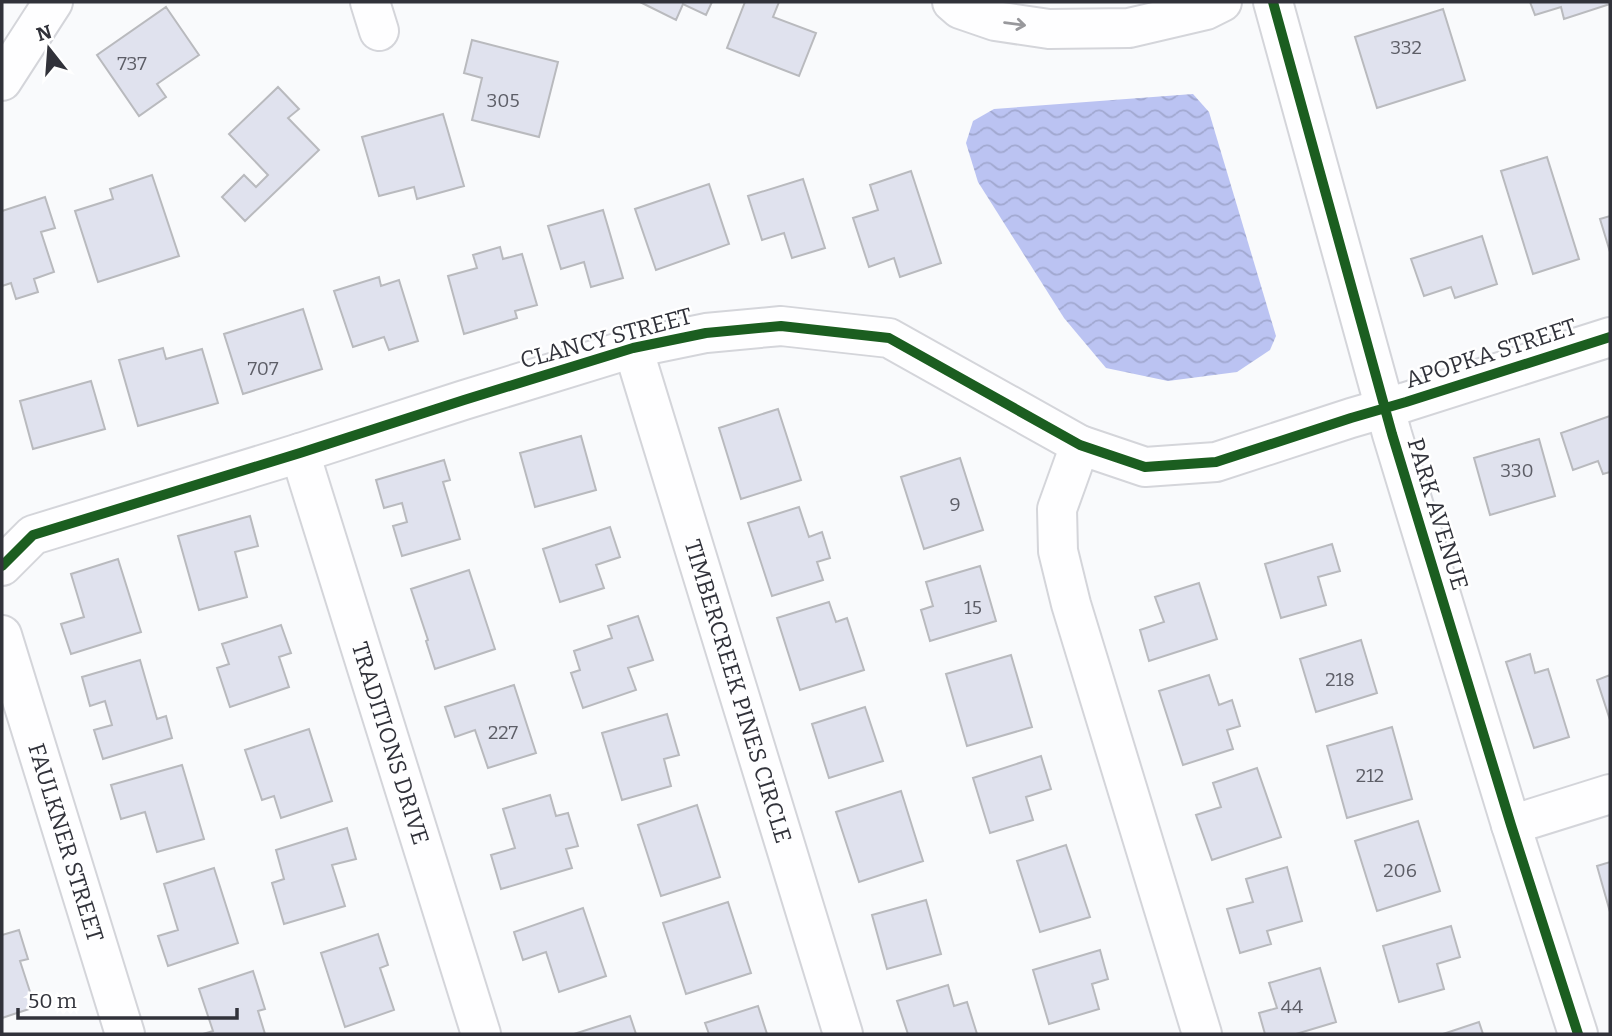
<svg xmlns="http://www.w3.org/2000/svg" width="1612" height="1036" font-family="Bitter,serif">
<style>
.water{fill:url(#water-waves)}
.building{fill:#e0e2ee;stroke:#b9babe;stroke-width:2}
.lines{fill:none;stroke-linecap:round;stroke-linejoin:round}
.minor-casing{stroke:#d4d5da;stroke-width:42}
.minor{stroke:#fefeff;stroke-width:38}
.cycleway-casing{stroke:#fff;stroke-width:15}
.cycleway{stroke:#1b5e20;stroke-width:10}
.oneway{stroke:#98989c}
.labels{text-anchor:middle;stroke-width:5;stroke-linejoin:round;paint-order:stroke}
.number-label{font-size:19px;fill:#5d5e67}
.street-label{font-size:23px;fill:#31323a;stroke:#fff}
</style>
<defs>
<pattern id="water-waves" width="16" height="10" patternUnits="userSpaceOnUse" patternTransform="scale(1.75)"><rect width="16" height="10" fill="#bbc3f2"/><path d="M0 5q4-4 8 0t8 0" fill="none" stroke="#a1a8d0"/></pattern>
</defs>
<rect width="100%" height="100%" fill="#f9fafc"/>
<path class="water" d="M1193,94L1209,112L1276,336L1270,350L1237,372L1168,381L1106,368L1064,318L978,182L966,143L973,121L994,109Z"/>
<path class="building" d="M640,2H712L706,15L683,4L676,20Z
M745,2H779L773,17L816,33L799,76L727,48Z
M1530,2H1610V4L1564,19L1561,7L1535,15Z
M166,7L199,55L157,84L166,97L139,116L97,55Z
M1443,9L1465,80L1377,108L1355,37Z
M472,40L558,62L539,137L472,120L482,78L464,73Z
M278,87L299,109L288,118L319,150L245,221L222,197L244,175L256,187L268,175L229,134Z
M443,114L464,186L417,199L414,187L379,196L362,137Z
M1547,157L1579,259L1533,274L1501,171Z
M911,171L941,263L900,277L894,258L869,267L853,218L878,210L870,185Z
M152,175L179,256L98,282L75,211L113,199L110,189Z
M803,179L825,248L792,258L784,233L762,240L748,196Z
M709,184L729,244L656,270L635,209Z
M45,197L55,228L41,232L54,272L34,279L38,292L16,299L11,283L2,286V211Z
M603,210L623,278L591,287L584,262L561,269L548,226Z
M1610,216V252L1600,219Z
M1482,236L1497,284L1455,298L1451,287L1424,296L1411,259Z
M500,247L503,259L522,254L537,305L515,311L517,318L464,334L448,276L477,268L473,255Z
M379,277L381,286L399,280L418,341L389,350L384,337L353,347L334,291Z
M303,309L322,369L243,394L224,334Z
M163,348L166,359L202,349L218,403L138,426L119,360Z
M91,381L105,429L33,449L20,401Z
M778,409L801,480L741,499L719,428Z
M1610,416V472L1603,474L1598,461L1573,470L1561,433Z
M581,436L596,490L535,507L520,453Z
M1539,439L1555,496L1490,515L1474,458Z
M960,458L983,530L924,549L901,477Z
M444,460L450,480L443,482L460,539L402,556L393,526L407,522L402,503L384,508L376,480Z
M799,507L809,537L822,532L830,558L817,562L823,580L772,596L748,523Z
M250,516L258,546L235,552L247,597L199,610L178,536Z
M610,527L620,557L596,565L604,588L560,602L543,549Z
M1332,544L1340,571L1318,577L1326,605L1281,618L1265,564Z
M118,559L141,632L71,654L61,624L84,617L71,574Z
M980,566L996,621L930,641L921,610L933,606L926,582Z
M469,570L495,649L435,669L426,641L428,640L411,589Z
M1199,583L1217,639L1149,661L1140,630L1164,622L1155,597Z
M829,602L836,622L847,618L864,670L800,690L777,618Z
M638,616L653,660L628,668L636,690L583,708L571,673L580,670L574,651L612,638L608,626Z
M281,625L291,653L279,657L289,687L230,707L217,668L229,664L222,644Z
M1361,640L1377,693L1316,712L1300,659Z
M1530,654L1535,673L1548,669L1569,737L1534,748L1506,662Z
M1011,655L1032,727L967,746L946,674Z
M140,660L157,719L166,716L172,738L103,759L94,730L112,725L105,701L90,706L82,677Z
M1209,675L1219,705L1232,700L1240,726L1227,730L1233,749L1183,765L1159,691Z
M1610,675V720L1597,680Z
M514,685L536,753L488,768L475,730L455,737L445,707Z
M865,707L883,761L829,778L812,724Z
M667,714L679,755L664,759L671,786L622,800L602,733Z
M1392,727L1412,799L1347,818L1327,746Z
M309,729L332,801L281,818L274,796L262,800L245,750Z
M1041,756L1051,789L1026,797L1033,820L990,833L973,778Z
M182,765L204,839L157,852L145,812L121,819L111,785Z
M1257,768L1281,837L1212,860L1196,815L1221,807L1213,783Z
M901,791L923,861L859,882L836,812Z
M550,795L556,816L568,813L578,846L566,849L572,868L501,889L491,855L515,848L503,809Z
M697,805L720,877L661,896L638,825Z
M1418,821L1440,891L1377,911L1355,841Z
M347,828L356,859L332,865L345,906L284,924L272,883L284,879L276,850Z
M1066,845L1090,917L1040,932L1017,861Z
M1610,862V912L1597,866Z
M1287,867L1302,921L1267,931L1271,944L1240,953L1227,909L1253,902L1246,879Z
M214,868L238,943L168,966L158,936L178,930L164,884Z
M926,900L941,954L887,969L872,915Z
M728,902L751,973L686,994L663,923Z
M583,908L606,976L559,992L546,952L523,960L514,932Z
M1451,926L1460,957L1437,964L1444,989L1399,1002L1383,946Z
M19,930L28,959L20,961L35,1007L2,1018V935Z
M378,934L388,965L380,968L394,1010L345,1027L321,953Z
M1100,950L1108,979L1092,984L1099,1009L1049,1024L1033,970Z
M1320,968L1336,1022L1296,1034H1265L1259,1013L1277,1008L1269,983Z
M253,971L265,1009L258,1011L265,1034H203L213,1031L199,989Z
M948,985L954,1006L967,1002L977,1034H908L897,1001Z
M758,1006L767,1034H709L705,1023Z
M630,1016L636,1034H574Z
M1479,1022L1483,1034H1443Z"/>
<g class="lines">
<g class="minor-casing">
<g id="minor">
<path d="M370,2L379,31"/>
<path d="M952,2L960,9L995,21L1049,29L1129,28L1206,10L1222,2"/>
<path d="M1273,2L1392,434L1511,825L1578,1034"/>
<path d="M2,81L53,2"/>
<path id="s1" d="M633,348L843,1034"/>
<path d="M1080,445L1057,509L1058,551L1071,604L1202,1034"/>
<path id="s2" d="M300,453L481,1034"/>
<path d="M2,566L33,535L300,453L464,400L633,348L706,333L781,326L889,338L1080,445L1145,467L1216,462L1351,418L1406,402L1610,337"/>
<path id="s3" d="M2,635L125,1034"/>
<path d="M1511,825L1610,794"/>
</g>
</g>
<use href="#minor" class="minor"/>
<g class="cycleway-casing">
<path id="cycleway" d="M1273,2L1392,434L1511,825L1578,1034
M2,566L33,535L300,453L464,400L633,348L706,333L781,326L889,338L1080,445L1145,467L1216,462L1351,418L1406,402L1610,337"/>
</g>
<use href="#cycleway" class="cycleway"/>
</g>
<defs><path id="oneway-shaft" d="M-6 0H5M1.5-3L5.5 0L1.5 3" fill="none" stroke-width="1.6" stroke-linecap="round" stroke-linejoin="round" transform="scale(1.75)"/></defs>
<use class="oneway" href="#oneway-shaft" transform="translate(1015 24) rotate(8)"/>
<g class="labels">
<g class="number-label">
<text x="1406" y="54">332</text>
<text x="132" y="70">737</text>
<text x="503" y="107">305</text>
<text x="263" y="375">707</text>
<text x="1517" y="477">330</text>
<text x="955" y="511">9</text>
<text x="973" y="614">15</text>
<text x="1340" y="686">218</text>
<text x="503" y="739">227</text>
<text x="1370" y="782">212</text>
<text x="1400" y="877">206</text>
<text x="1292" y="1013">44</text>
</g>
<g class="street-label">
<text transform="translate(606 338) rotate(-15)" y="8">CLANCY STREET</text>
<text transform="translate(1491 353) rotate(-18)" y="8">APOPKA STREET</text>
<text transform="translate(1438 514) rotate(73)" y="8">PARK AVENUE</text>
<text dy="8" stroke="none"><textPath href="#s1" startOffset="359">TIMBERCREEK PINES CIRCLE</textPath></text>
<text dy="8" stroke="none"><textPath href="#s2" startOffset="304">TRADITIONS DRIVE</textPath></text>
<text dy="8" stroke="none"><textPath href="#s3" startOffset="217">FAULKNER STREET</textPath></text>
</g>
</g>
<rect width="1612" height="1036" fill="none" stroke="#31323a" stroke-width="7"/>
<g transform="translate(49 49) rotate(343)" stroke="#ffffff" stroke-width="5" paint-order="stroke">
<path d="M0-5L12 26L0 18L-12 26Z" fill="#31323a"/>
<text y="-10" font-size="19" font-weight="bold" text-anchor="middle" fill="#31323a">N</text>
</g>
<path d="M18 1008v10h219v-10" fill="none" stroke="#31323a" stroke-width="3.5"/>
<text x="28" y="1008" font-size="21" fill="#31323a" stroke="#ffffff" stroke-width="5" paint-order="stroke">50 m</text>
</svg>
